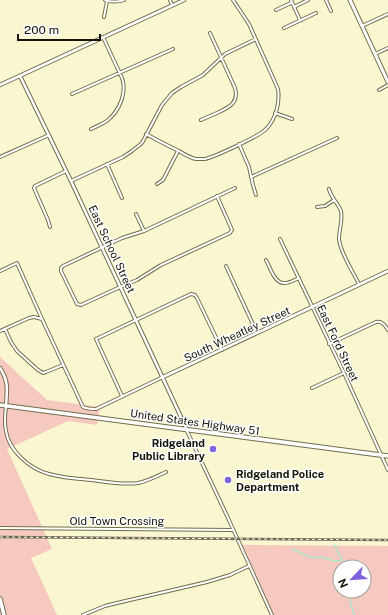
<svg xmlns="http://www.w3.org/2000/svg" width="388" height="615" font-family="'Public Sans',sans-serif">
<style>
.green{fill:#f5c9bf;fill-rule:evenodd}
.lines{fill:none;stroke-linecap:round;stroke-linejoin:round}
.stream{stroke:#88f5d2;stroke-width:1}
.minor-casing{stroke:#716d4b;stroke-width:4}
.tertiary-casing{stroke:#716d4b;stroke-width:4.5}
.secondary-casing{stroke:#716d4b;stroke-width:5}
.primary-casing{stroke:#716d4b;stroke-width:5.5}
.minor{stroke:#fff;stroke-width:2}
.tertiary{stroke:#fff;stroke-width:2.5}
.secondary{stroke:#fff;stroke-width:3}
.primary{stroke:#fff;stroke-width:3.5}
.rail-casing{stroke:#6b6851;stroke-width:2.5}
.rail{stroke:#fff;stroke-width:1;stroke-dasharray:3;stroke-linecap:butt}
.poi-dot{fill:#7f62dc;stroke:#fff;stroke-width:1.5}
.labels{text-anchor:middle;stroke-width:3;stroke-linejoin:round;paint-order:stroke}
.street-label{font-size:11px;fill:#151406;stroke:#fff}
.poi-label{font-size:11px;font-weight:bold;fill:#151406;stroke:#fff;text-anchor:end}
</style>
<rect width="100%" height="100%" fill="#faf6d0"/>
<path class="green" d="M0,357L47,400L100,407L97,425L68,421L7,449L52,549L31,558L57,615H0Z
M242,545L388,546V615H274ZM340,567H364V591H340Z"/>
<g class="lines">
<path class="stream" d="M292,549L308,556L316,558L321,557L334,561L342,560L334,544
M342,561L345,567
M351,591L350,600L354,615"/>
<g class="minor-casing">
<path id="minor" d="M105,0C110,2 119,2 124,0
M170,0L172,5
M291,0L300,20
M326,0L331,11
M294,7L308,0
M276,10L291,3
M104,17L107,1
M362,26L388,14
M284,28L316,13
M375,54L388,48
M379,90L388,85
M72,94L173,49
M275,113L292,119
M201,120C207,117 213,115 219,112C230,107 239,102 235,88L210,33
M91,129C97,126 103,124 108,120C120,110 127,92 122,78L103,37
M146,134C157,140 168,146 179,151C184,154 190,158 196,159C199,159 202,159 205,159C214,157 260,136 266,129C276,119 280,103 278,89L249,24L233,0
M239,144L249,167L253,185L256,195
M0,157L49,135
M107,164L122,198
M251,177L337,138
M71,181L123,157L132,151L142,143L162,105L172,93L181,87L203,75L225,54L256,39
M157,184L163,180L178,151
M329,189C331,198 338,203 341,211C343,221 339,229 339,239C340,252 353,272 359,284
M217,196L232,230L230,233L161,265L137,280L118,288L81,305L77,304L61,271V268L63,266L122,238L144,231L235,188
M317,207L325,206L334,200
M136,214L144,231
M50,227L48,220L34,188L35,186L37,185L66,171
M280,239L344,373L388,470
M266,260C270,267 274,282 283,283C288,284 294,280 299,278
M226,266L257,333
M0,271L17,263L42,319L83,407C87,409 92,409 96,409L163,377
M5,329L11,342L17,351L38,370L43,373L46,372L63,365
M0,331L29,318L34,317L42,319
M329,344L376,322C382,321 385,325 388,330
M312,388L344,373
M122,396L96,339L191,294L195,295L197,298L222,350
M6,406C5,415 4,423 6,431C9,451 30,469 49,474C63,478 78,479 92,480C107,482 123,485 138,483C148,481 157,476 166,472
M187,431L228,518L272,615
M0,528L233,530
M83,615L105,606L117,603L207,582L230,575L249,566"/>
</g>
<g class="tertiary-casing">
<path id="tertiary" d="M20,76L71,181L187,430
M0,85L184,0
M0,368C9,381 7,391 6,406
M163,377L257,333L388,271"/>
</g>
<g class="secondary-casing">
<path id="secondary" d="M350,0L388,82"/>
</g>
<g class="primary-casing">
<path id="primary" d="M0,405L388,456
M0,599L4,615"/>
</g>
<use href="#minor" class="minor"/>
<use href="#tertiary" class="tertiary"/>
<use href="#secondary" class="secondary"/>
<use href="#primary" class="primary"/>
<g class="rail-casing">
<path id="rail" d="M0,537L388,540"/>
</g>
<use href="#rail" class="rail"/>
</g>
<g class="poi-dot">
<circle cx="213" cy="449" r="4"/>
<circle cx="228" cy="480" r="4"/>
</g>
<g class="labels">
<g class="street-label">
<text transform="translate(112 249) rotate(65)" y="4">East School Street</text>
<text transform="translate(237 334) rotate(-25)" y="4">South Wheatley Street</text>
<text transform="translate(338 343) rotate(65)" y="4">East Ford Street</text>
<text transform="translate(195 422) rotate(8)" y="4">United States Highway 51</text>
<text x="117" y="525">Old Town Crossing</text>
</g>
<g class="poi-label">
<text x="205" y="447">Ridgeland<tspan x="205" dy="13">Public Library</tspan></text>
<text x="236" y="478" text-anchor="start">Ridgeland Police<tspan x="236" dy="13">Department</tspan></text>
</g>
</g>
<g transform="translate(352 579) rotate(245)"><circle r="19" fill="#ffffff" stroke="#a1a19b"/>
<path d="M0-3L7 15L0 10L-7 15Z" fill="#7f62dc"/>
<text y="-6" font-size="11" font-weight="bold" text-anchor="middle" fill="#151406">N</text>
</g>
<path d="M18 34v6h82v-6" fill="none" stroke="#151406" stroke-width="2"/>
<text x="24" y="34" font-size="12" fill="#151406" stroke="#ffffff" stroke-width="3" paint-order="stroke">200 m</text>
</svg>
